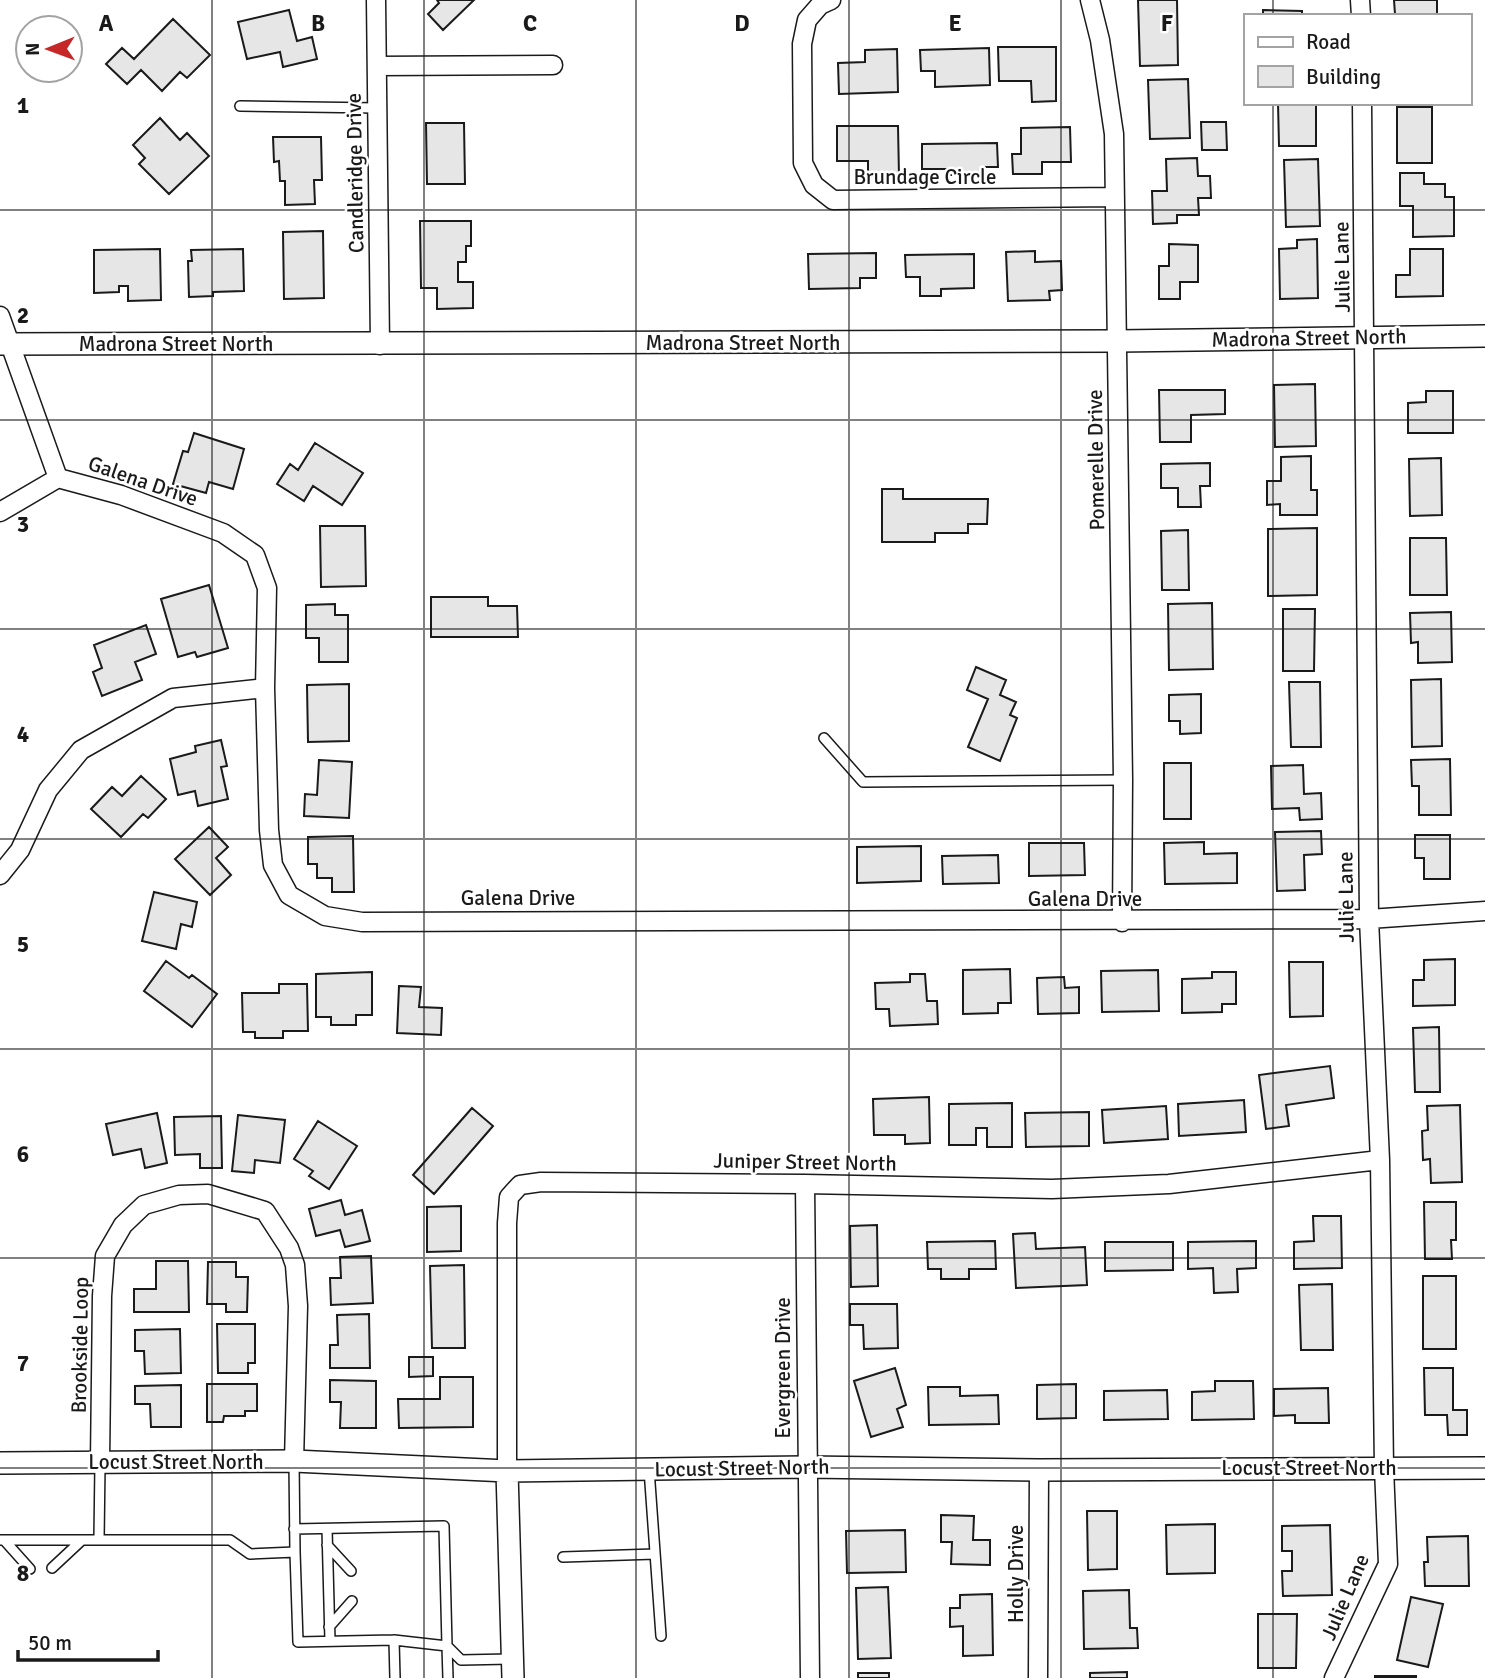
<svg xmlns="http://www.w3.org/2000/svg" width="1485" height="1678" font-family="Signika,sans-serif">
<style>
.building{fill:#e6e6e6;stroke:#1a1a1a;stroke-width:2}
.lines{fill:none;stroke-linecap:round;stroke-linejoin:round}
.service-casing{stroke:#1a1a1a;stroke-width:12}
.minor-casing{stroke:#1a1a1a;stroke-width:21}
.tertiary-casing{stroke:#1a1a1a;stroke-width:24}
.service{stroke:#fff;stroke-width:9}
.minor{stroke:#fff;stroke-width:18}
.tertiary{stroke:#fff;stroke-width:21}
.grid{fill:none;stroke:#1a1a1a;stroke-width:2;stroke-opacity:0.55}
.labels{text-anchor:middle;stroke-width:5;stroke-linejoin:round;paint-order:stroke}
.street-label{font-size:21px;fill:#1a1a1a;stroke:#fff}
.grid-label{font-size:23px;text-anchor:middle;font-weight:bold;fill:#1a1a1a;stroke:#fff;stroke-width:5;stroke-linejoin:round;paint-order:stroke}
</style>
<rect width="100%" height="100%" fill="#fff"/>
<path class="building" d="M437,0H474L443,30L428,14L439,3Z
M1138,0H1177L1178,65L1140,66Z
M1394,0H1437V14H1395Z
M289,10L297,41L312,37L317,59L283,67L280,52L247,59L238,22Z
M1263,10L1302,11V16H1263Z
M173,19L210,55L187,78L180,72L162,91L141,70L127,84L106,64L122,48L134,59Z
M998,47H1056V101L1032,102L1031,81H999Z
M989,48L990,85L935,87V71H921L920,50Z
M897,49L898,92L839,94L838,63L865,62V50Z
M1188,79L1190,138L1150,139L1148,80Z
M1278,103H1316V146H1279Z
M1397,107H1432V163H1397Z
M160,118L180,140L187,133L209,156L169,194L139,164L145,158L133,145Z
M1201,122H1226L1227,150H1202Z
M426,123H464L465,184H427Z
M837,126H898L899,176H868V161H837Z
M1070,127L1071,162H1042V174H1013L1012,154H1021V128Z
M273,137H321L322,180H314L315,204L285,205V181H280L279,161L274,162Z
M997,143L998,167H982V175H947V169H922V144Z
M1197,158L1198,176H1210L1211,198H1198L1199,215H1177V223L1153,224L1152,191H1167L1166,159Z
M1318,159L1320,226L1286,227L1284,160Z
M1400,173H1424V184H1445V197H1454V236L1413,237V206H1400Z
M420,221H471V246H466V262H458V282H473V308L437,309V288H421Z
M323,231L324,298L284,299L283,232Z
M1317,239L1318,298L1280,299L1279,249L1297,248V240Z
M1169,244L1198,245V282H1180V299H1159V266H1169Z
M160,249L161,300L128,301V286H119V292L94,293V250Z
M243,249L244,291L213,292V296L189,297L188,261H192L191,250Z
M1410,249H1443V296L1396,297V275H1410Z
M1035,251V262L1061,261L1062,290L1049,291L1050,300L1008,301L1006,252Z
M876,253V278H860V288L809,289L808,254Z
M974,254V288L941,289V296H920V277H906L905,255Z
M1315,384L1316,446L1275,447L1274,385Z
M1159,390H1225V414L1191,415V442H1160Z
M1426,391H1453V433H1408V403L1426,402Z
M194,433L244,449L233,489L209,482L206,493L173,484L183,451L188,452Z
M315,443L363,473L342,505L313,486L304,501L277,484L290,464L298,470Z
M1311,456V490H1317V515H1280V504L1267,505V481H1281V457Z
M1441,458L1442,515L1410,516L1409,459Z
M1210,463V486H1200L1201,507H1178V488H1161V464Z
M882,489H903V499H988L987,524H968V533H935V542H882Z
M320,526H365L366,586L321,587Z
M1317,528V595L1268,596V529Z
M1188,530L1189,590H1162L1161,531Z
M1410,538H1446L1447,595H1410Z
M209,585L228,648L197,657L195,652L178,657L161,599Z
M431,597H488V606H517L518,637H431Z
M1212,603L1213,669L1169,670L1168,604Z
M335,604V615H348V662H319V638H306V605Z
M1283,609H1315L1314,671H1283Z
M1451,612L1452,662L1418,663V642L1411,643L1410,613Z
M146,625L156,654L135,662L142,680L102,696L93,672L102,668L94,645Z
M976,667L1006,680L1000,695L1016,702L1010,715L1017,718L1000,761L968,747L988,699L967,690Z
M1441,679L1442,746L1412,747L1411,680Z
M1289,682H1320L1321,747H1291Z
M349,684V741L308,742L307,685Z
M1201,694V733L1180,734V721H1169V695Z
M221,740L227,766L221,767L228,799L198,806L195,791L178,795L170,759L196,752L195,746Z
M1450,759L1451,815H1419V786H1412L1411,760Z
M319,760L352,762L349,818L304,816L305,794L317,795Z
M1164,763H1191V819H1164Z
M1303,765L1304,794L1321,793L1322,819L1300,820L1299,808L1272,809L1271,766Z
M141,776L166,799L148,818L143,814L121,837L91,809L112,787L122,796Z
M209,827L228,847L216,858L231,875L210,895L175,859Z
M1321,831L1322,854L1304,855L1305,890L1277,891L1275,832Z
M1415,835H1450V879H1424V858H1415Z
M353,836L354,892H332V878H317V864H308V837Z
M1204,842V854L1237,853V883L1165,884L1164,843Z
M1029,843H1084L1085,875L1029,876Z
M921,846V881L857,883V847Z
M998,855L999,883L943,884L942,856Z
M154,892L197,902L192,927L181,924L176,949L142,941Z
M1455,959V1005L1413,1006V980H1424V960Z
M166,961L189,978L192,975L217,994L192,1027L144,991Z
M1289,962H1323V1016L1290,1017Z
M1010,969L1011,1003H998V1013L963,1014V970Z
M1158,970L1159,1011L1102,1012L1101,971Z
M372,972V1015H356V1025H331V1017H316V974Z
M1212,972H1236V1004H1222V1012L1182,1013V979L1212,978Z
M910,974H925L927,1001H937L938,1024L890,1026L889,1009H876L875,983L910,982Z
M1064,977L1065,988L1079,987V1013L1038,1014L1037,978Z
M279,984H307L308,1031H283V1038H255V1032H243L242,993H279Z
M399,986L421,987L419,1007L442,1008L441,1035L397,1033Z
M1439,1027L1440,1092H1415L1413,1028Z
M1330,1066L1334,1098L1286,1105L1289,1126L1266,1129L1259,1075Z
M929,1097L930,1143L905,1144V1135H874L873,1099Z
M1244,1100L1246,1132L1179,1136L1178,1104Z
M1012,1103V1147H987V1128H976V1145H949V1104Z
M1460,1105L1462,1182L1431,1183L1430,1159L1423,1160L1422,1131L1428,1130L1427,1106Z
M1166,1106L1168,1139L1104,1143L1102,1110Z
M472,1108L493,1126L434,1194L413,1175Z
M1089,1112V1146L1026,1147L1025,1113Z
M157,1113L167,1163L145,1168L141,1149L113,1155L106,1124Z
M238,1115L285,1120L280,1163L255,1160L254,1173L232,1171Z
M221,1116L222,1168H200V1154L175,1155L174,1117Z
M318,1121L357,1146L329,1189L309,1176L313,1171L294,1159Z
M341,1200L345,1215L362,1210L370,1241L345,1247L340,1230L316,1236L309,1209Z
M1424,1202H1456V1240H1451L1452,1259H1425Z
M461,1206V1251L427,1252V1207Z
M1313,1216H1341L1342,1268L1294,1269V1242L1314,1241Z
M877,1225L878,1286L851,1287L850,1226Z
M1035,1233L1036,1249L1085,1247L1087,1285L1016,1288L1013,1234Z
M995,1241L996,1269H969V1279H941V1269H928L927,1242Z
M1256,1241V1268L1237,1269L1238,1292L1214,1293L1213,1268L1188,1269V1242Z
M1105,1242H1173V1270L1105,1271Z
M371,1256L373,1303L331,1305L330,1278H341L340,1257Z
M156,1261H188L189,1312H134V1289H156Z
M208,1262H236V1277H248L247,1312H226V1304H207Z
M464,1265L465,1348H432L430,1266Z
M1423,1276H1456V1349H1423Z
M1332,1284L1333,1350H1301L1299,1285Z
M850,1304H897L898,1348L864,1349L863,1325H850Z
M369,1314L370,1368H330V1345H338L337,1315Z
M217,1324H255V1363H248V1373H218Z
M180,1329L181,1373L145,1374L144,1351H135V1330Z
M409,1357H433V1376L409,1377Z
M895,1368L906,1405L897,1409L903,1427L871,1437L854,1381Z
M1424,1368H1453V1410H1467V1435H1448L1447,1415H1425Z
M440,1377H473V1427L399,1428L398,1399H440Z
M330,1380L376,1381V1428H340L341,1402H330Z
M1215,1381H1253L1254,1419L1192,1420V1392L1215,1391Z
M207,1384H257V1411H245V1416H224L223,1422H207Z
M1076,1384V1418L1037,1419V1385Z
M181,1385V1427H151L150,1404H135V1386Z
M928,1387H960V1396L998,1395L999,1424L929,1425Z
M1328,1388L1329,1423H1295V1415L1274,1416V1389Z
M1167,1390L1168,1419L1104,1420V1391Z
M1087,1511H1117V1569L1088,1570Z
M941,1515L974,1516L973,1540H990V1565L951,1564L952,1542H941Z
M1215,1524V1573L1167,1574L1166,1525Z
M1330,1525L1332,1595L1283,1596L1282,1571H1292V1551H1282V1526Z
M905,1530L906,1572L847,1573L846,1531Z
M1468,1536L1469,1586H1425L1424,1562H1428L1427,1537Z
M888,1587L891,1658L858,1659L856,1588Z
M1129,1590L1130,1628H1137L1138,1648L1084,1649L1083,1591Z
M992,1594L993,1655L963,1656V1626L950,1627V1608H960V1595Z
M1411,1597L1443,1604L1428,1667L1397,1660Z
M1258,1614H1297L1296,1668H1258Z
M1127,1672V1678H1090V1673Z
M858,1673H889V1678H858Z
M1375,1676H1416V1678H1375Z"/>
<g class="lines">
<g class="service-casing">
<path id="service" d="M240,106L377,108
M824,738L863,782L1123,780
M649,1469L661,1636
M294,1529L444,1526L447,1646L394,1640L298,1642L295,1552
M327,1529L330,1641
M0,1540H230L250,1554L295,1552L294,1461
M4,1540L30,1569
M99,1540L100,1464
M327,1545L351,1571
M563,1557L655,1554
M52,1568L82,1540
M329,1627L352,1601
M394,1640L395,1678
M447,1646L461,1660L513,1659
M447,1646L448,1678"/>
</g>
<g class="minor-casing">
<path id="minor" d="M376,0L380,345
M831,0L820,5L807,20L802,44L803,163L814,185L833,200L1115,197
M1090,0L1100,40L1114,134L1123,780L1122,922
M1360,0L1361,16
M377,66L553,65
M0,316L58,478L121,495L223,533L255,555L267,588L265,688L269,830L273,865L289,895L325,916L362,922L1369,919L1485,911
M0,512L58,478
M0,875L20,850L48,790L81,750L173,698L265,688
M805,1184L810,1678
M100,1462L102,1296L105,1256L123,1225L144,1205L179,1195L208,1194L265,1211L289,1248L295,1265L298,1306L294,1461
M507,1471V1223L509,1197L520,1185L541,1182L805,1184L1052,1189L1169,1184L1380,1160
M1038,1678L1039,1470
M1334,1678L1388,1564L1384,1468L1380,1160L1369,919L1362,103"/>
</g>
<g class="tertiary-casing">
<path id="tertiary" d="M0,344L1118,341L1485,336
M0,1463L294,1461L507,1471L806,1467L1039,1470L1485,1468
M507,1471L513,1678"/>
</g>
<use href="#service" class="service"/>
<use href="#minor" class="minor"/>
<use href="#tertiary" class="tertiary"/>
</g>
<path class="grid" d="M212,0V1678M424,0V1678M636,0V1678M849,0V1678M1061,0V1678M1273,0V16M1273,103V1678M0,210H1485M0,420H1485M0,629H1485M0,839H1485M0,1049H1485M0,1258H1485M0,1468H1485"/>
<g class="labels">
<g class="street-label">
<text transform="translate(355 173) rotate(-91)" y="7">Candleridge Drive</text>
<text x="925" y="184">Brundage Circle</text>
<text transform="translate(1342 267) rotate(-91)" y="7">Julie Lane</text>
<text transform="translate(1309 338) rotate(-1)" y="7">Madrona Street North</text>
<text x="743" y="350">Madrona Street North</text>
<text x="176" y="351">Madrona Street North</text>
<text transform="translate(1096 460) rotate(-91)" y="7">Pomerelle Drive</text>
<text transform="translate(143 481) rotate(19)" y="7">Galena Drive</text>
<text transform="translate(1346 897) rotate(-91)" y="7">Julie Lane</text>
<text x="518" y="905">Galena Drive</text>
<text x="1085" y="906">Galena Drive</text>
<text transform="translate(805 1162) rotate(1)" y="7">Juniper Street North</text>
<text transform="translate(80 1345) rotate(-89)" y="7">Brookside Loop</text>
<text transform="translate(783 1368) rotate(-90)" y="7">Evergreen Drive</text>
<text x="176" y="1469">Locust Street North</text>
<text transform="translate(742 1468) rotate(-1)" y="7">Locust Street North</text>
<text x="1309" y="1475">Locust Street North</text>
<text transform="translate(1016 1574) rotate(-90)" y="7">Holly Drive</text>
<text transform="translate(1345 1597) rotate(-67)" y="7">Julie Lane</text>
</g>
</g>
<g class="grid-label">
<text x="106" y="31">A</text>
<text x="318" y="31">B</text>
<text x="530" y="31">C</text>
<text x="742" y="31">D</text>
<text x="955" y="31">E</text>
<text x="1167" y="31">F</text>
<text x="23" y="113">1</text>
<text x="23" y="323">2</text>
<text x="23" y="532">3</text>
<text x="23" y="742">4</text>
<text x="23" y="952">5</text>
<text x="23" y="1162">6</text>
<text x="23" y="1371">7</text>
<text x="23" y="1581">8</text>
</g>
<rect x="1244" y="14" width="228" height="91" fill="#ffffff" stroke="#a3a3a3" stroke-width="2"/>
<rect x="1258" y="37" width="35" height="10" fill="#ffffff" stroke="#a3a3a3" stroke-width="2"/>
<text x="1306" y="49" font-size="21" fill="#1a1a1a">Road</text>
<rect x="1258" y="66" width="35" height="21" fill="#e6e6e6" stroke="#a3a3a3" stroke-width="2"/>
<text x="1306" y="84" font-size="21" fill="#1a1a1a">Building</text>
<g transform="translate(49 49) rotate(269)"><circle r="33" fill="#ffffff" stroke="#a3a3a3" stroke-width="2"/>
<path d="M0-5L12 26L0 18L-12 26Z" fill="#c62828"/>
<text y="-10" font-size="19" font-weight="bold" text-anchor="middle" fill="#1a1a1a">N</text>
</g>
<path d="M18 1650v10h140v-10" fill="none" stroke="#1a1a1a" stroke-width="3.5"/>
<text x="28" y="1650" font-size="21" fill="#1a1a1a" stroke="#ffffff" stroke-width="5" paint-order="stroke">50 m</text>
</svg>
